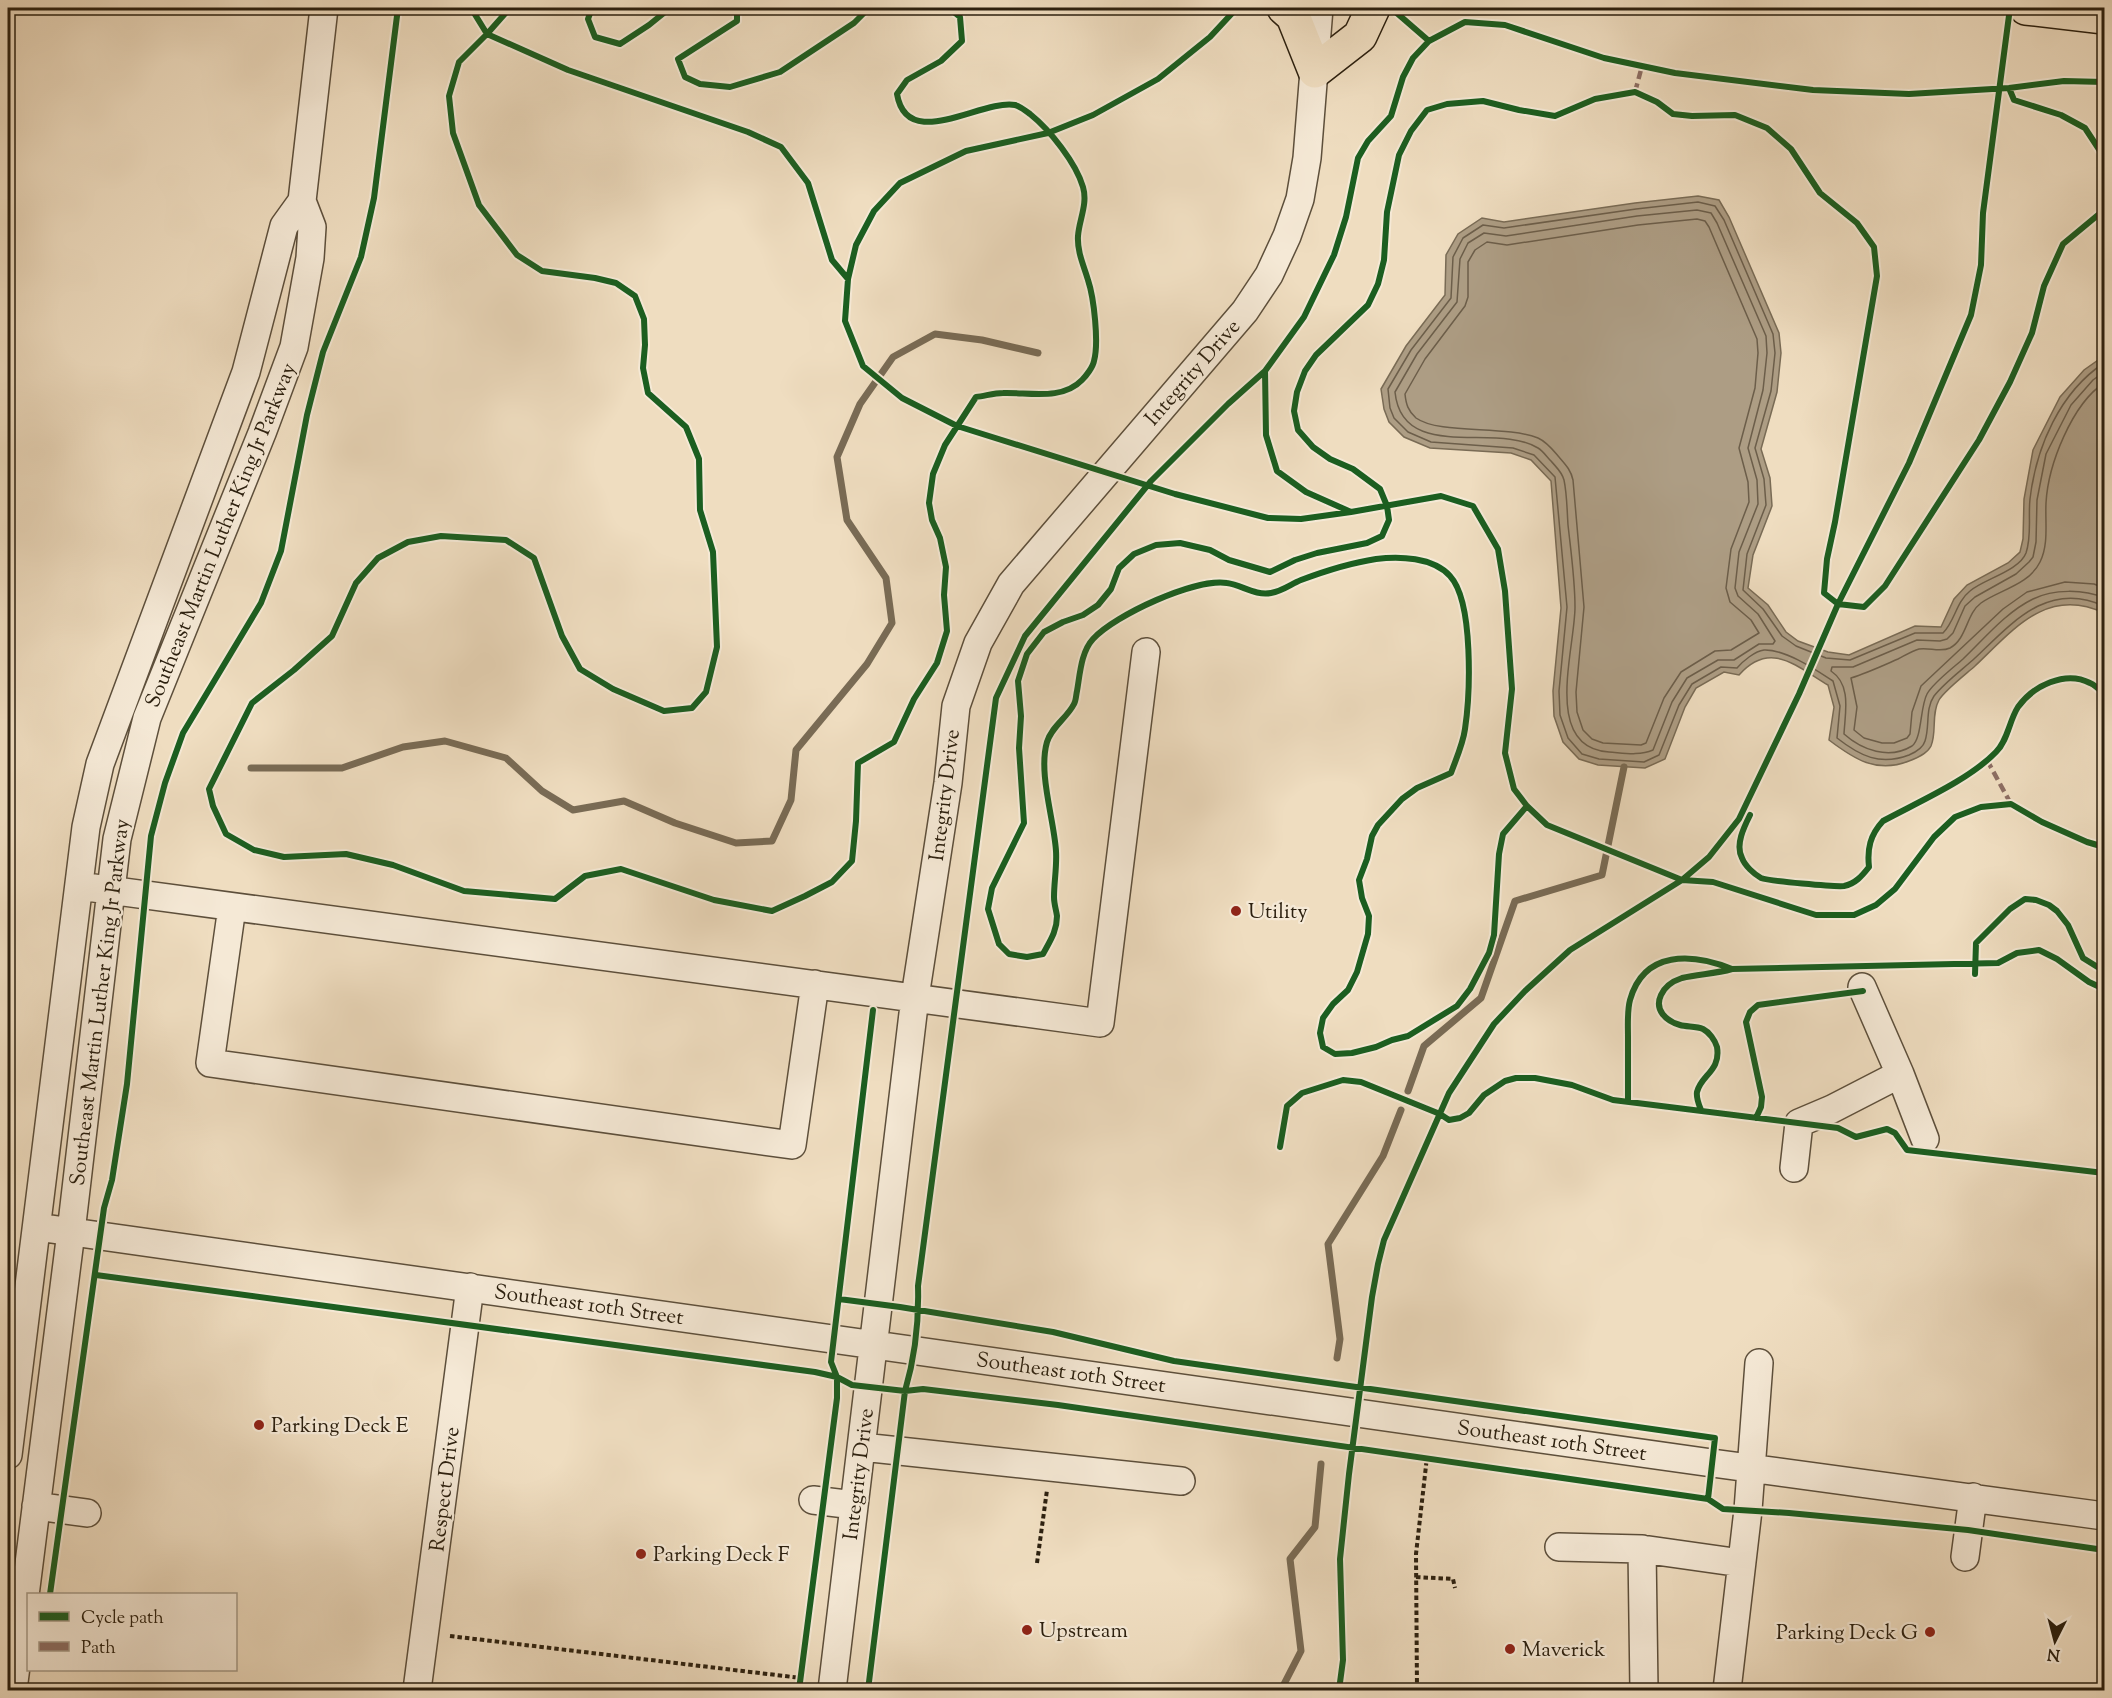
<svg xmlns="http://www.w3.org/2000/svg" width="2112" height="1698" font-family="'Sorts Mill Goudy',serif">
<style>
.water{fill:#ad9d84;stroke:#796b55;stroke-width:1.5}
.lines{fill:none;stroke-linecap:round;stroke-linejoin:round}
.shore{stroke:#6c5e4a;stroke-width:1.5}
.stream{stroke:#796b55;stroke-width:7}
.minor-casing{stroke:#5d4f3b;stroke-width:30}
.major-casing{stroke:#2c200f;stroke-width:36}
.path{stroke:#2c200f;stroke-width:4;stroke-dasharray:4.5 3;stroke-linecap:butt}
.minor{stroke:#f5e9d6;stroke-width:27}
.major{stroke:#efddc0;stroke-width:33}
.quiet{stroke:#8d6e63;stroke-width:4.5;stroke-dasharray:9 4.5;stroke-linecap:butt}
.cycleway-casing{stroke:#f5e9d6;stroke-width:10}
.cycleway{stroke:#1b5e20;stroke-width:6}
.poi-dot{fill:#8f2418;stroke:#f5e9d6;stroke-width:2}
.labels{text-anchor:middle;stroke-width:4.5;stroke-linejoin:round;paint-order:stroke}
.street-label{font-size:21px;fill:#2c200f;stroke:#f5e9d6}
.poi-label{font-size:21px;fill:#2c200f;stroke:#f5e9d6;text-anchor:start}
</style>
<rect width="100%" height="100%" fill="#efddc0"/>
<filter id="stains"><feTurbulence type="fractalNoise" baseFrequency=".00333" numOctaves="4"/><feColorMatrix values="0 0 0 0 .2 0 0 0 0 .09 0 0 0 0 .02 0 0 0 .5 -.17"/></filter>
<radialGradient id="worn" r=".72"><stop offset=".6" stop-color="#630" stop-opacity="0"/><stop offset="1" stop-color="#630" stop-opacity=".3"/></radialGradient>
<path class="water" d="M1698,196L1719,200L1729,217L1779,333L1781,353L1777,392L1761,449L1770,478L1772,506L1753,555L1748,588L1768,605L1786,632L1798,641L1828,652L1849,655L1915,626L1941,627L1954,599L1967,585L2008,563L2020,552L2023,539L2024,499L2033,450L2060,397L2084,370L2104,356V613C2047,586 2013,630 1975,666C1966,674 1944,691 1939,700C1931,714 1937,732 1931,746C1927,754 1917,758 1909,761C1877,774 1854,759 1829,740L1834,707L1828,685C1796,666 1770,640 1739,675L1724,672L1696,688L1685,707L1665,759L1645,768L1598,765L1579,759L1563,742L1554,716L1553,691L1561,608L1551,481L1531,460L1511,453L1430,448L1404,437L1389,422L1384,409L1381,389L1406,346L1445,295L1446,255L1458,234L1482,218L1504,222L1635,203Z"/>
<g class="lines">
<path class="shore" d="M1697,210L1711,213L1717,223L1766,336L1767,353L1763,390L1748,448L1757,480L1758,504L1739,552L1735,588L1738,596L1758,614L1775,641L1773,644H1759L1734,660H1718L1687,678L1672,702L1653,750C1639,756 1624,753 1609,752C1542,748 1575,649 1575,607C1575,580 1571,552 1568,525C1567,510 1567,494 1564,480C1562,472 1556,467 1551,461C1547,457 1543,451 1538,448C1496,422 1402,463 1395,392L1417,354L1457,302L1460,259L1468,243L1484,233L1506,236L1637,216Z
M1697,219L1705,221L1709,227L1757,339L1758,353L1755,388L1739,448L1748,482L1749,502L1731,549L1726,588L1730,602L1751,620L1759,633L1731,650L1715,651L1681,672L1664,698L1646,743L1641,745L1603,743L1592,739L1583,730L1577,712L1576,692L1584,607L1573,480C1571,470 1565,464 1559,457C1553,450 1547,442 1538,438C1505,425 1440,435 1416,418C1408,411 1406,404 1405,394L1425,359L1465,306L1468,297V262L1475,250L1487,242L1507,245L1638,225Z
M2104,363C2060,392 2036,447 2030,499C2028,516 2032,536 2026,553C2019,571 1984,579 1970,591C1956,602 1955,621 1943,633H1915L1850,660L1826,658L1796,646L1782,636L1763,609L1743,590L1747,554L1766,505L1764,479L1755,448L1771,391L1775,353L1773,334L1724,220L1715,206L1698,202L1636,209L1504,228L1483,225L1463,238L1453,257L1451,298L1411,350L1388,389L1390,408L1394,418L1408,432L1431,442L1513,448L1534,455L1555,477L1567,607L1559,691L1560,715L1568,738L1582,754L1599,759L1644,762L1659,755L1679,705L1692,684L1721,667L1737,668C1743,661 1755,651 1764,650C1785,649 1816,670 1833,681L1840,706L1837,738C1860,756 1880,766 1909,755C1916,752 1923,748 1925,741C1930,726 1925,709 1934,696C1944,683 1963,669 1975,658C2012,623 2048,580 2104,606
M2104,372L2093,380L2071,405L2046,454L2037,500L2036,542L2033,557L2029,562L2016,574L1975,597L1965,606L1953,633L1947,639L1940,641L1917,640L1853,667H1832L1831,671C1852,685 1845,713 1844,734C1862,750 1889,760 1912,746C1922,739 1920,707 1927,694C1933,683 1953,668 1963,659C1984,639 2006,612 2033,599C2053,589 2084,589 2104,598
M2104,383C2072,404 2048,465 2046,503C2045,522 2049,544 2040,562C2029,585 1999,590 1981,603C1966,614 1967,639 1950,648C1940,653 1929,647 1919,649C1912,651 1904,656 1898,659C1882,666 1867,673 1851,678L1857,707L1854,730L1864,738L1882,743H1894L1907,738L1910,734L1912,712L1921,686L2003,609L2027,592L2065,582L2094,584L2104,588"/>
<path class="stream" d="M251,768H342L403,747L445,741L506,758L542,791L573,810L624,801L675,823L736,843L772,841L791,800L796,750L867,664L892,623L886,578L847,520L837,457L860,404L893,357L935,334L982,340L1038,353
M1408,1091L1424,1046L1481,998L1515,901L1602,875L1624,767
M1337,1358L1340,1339L1328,1244L1383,1156L1401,1110
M1281,1690L1301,1651L1290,1559L1315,1527L1321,1464"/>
<g class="minor-casing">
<path id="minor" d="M79,886L1100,1023L1146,652
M232,907L210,1063L792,1145L815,984
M1900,1074L1925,1139
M1794,1168L1799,1123L1832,1109L1900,1074L1862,987
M37,1227L1712,1463L2104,1516
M862,1447L1181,1481
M8,1455L86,827L100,764L246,372L284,226L302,201
M813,1500L854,1505
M36,1506L87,1513
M1559,1547L1642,1549
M1965,1557L1973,1497
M13,1690L71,1232L117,839L147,718L262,433L294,347L310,258L312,227L302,201L324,8
M417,1690L470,1287
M832,1690L915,997L948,783L956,706L978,643L1011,584L1245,311L1269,275L1287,236L1300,199L1307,158L1319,8
M1644,1690L1642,1549L1741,1563
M1727,1690L1748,1510L1759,1363"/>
</g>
<g class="major-casing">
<path id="major" d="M1284,8L1293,16L1315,71L1360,36L1373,8
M2026,8L2104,17"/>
</g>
<path class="path" d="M1037,1563L1047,1490
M1416,1577L1453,1579L1455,1588
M450,1636L801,1678
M1417,1690L1416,1554L1427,1457"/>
<use href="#minor" class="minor"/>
<use href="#major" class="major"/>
<path class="quiet" d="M1635,92L1642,66
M1987,760L2011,804"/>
<g class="cycleway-casing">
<path id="cycleway" d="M471,8L487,34L568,70L748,132L781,147L808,183L832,260L848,279L845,321L863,366L902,398L957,426L1175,494L1268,518L1301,519L1351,512
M510,8L487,34L459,62L449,96L453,133L479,205L517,255L542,271L595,278L616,283L635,296L644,319L645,345L643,368L648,393L686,427L699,459L700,510L713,552L717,647L706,692L692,708L664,711L613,689L580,669L562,636L534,558L506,540L441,536L408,542L378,558L356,583L332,636L294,670L252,703L209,789L213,806L226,834L254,850L284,857L346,854L393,865L464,891L555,899L585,876L621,869L714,900L772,911L805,896L832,882L852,861L856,821L858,763L894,742L914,699L937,663L947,631L944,595L946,567L940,538L932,520L929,503L933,474L945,445L976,397C985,396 994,393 1003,393C1028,392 1062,401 1082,380C1086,376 1093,367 1094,361C1099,343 1094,298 1088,280C1084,266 1077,252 1078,236C1079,220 1088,204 1083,187C1076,163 1050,130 1030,114C1026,111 1019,106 1015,105C981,99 907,153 897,94L907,80L941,61L962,41L960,17L949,8
M592,8L588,19L595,37L620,44L649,25L670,8
M737,8V21L678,59L685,77L700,84L730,87L780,72L854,23L869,8
M1391,8L1429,41L1413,58L1403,77L1391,116L1368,141L1358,158L1346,217L1334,255L1304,317L1265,371L1266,435L1277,471L1306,492L1351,512L1441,496L1473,506L1498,549L1505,591L1512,689L1505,753L1514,789L1527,806L1547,825L1682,880L1713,882L1816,915H1854L1876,905L1895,889L1934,837L1955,817L1981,807L2011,804L2042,822L2087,842L2104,847
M1429,41L1465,22L1505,25L1604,58L1675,73L1813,90L1909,94L2009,88L2064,81L2104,82
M2009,88L2014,100L2061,115L2085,128L2104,157
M848,279L856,245L874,211L900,183L966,151L1048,133L1093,115L1158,79L1210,37L1236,9
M1527,806L1503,834L1499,854L1494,935L1489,953L1470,989L1457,1006L1408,1036L1392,1040L1376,1047L1352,1053L1335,1054L1323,1047L1320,1033L1323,1018L1333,1004L1348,990L1357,972L1368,934L1369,916L1362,898L1359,880L1367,859L1372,836L1378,825L1402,799L1417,788L1451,773C1456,759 1463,744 1465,729C1470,695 1474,602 1450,576C1433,557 1399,556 1376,559C1350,563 1325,571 1301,580C1291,584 1283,591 1271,593C1255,596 1242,585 1227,583C1195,578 1115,615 1093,639C1081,652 1080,674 1077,691C1076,695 1076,701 1074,704C1067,718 1052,726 1047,742C1038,773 1054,819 1056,851C1057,867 1054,882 1054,897C1054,904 1056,909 1057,916C1057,931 1050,941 1043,954L1027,957L1009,954L999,944L988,909L992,888L1024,823L1019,748L1021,716L1018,681L1027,654L1044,632L1063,622L1083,615L1098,605L1111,589L1119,568L1134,554L1156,545L1180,543L1210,550L1229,560L1270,572L1295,560L1317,553L1367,543L1382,536L1389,520L1387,506L1380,489L1353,469L1330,459L1313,447L1298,430L1294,411L1297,392L1305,371L1316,355L1368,305L1378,284L1384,260L1387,212L1399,155L1411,131L1427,110L1447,104L1483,101L1519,110L1555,116L1595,99L1635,92L1657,102L1673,114L1692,116L1735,115L1767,128L1791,149L1820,193L1857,223L1874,247L1877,276L1835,522L1827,559L1824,593L1838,604L1864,607L1885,586L1979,440L2010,382L2032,333L2044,286L2063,244L2104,210
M1750,815C1744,827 1735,845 1742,858C1745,866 1754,874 1761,878C1769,881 1835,887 1844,886C1855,884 1862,876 1869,867C1867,849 1870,835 1883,821C1918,802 1969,780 1996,752C2008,740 2009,721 2018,707C2033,686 2065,670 2090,683C2095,685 2100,690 2104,694
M1975,974L1976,943L2010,909L2025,899L2036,900L2049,905L2057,911L2068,925L2083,958L2104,971
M873,1010L831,1362L837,1377L852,1385L905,1391C915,1357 919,1321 918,1286L996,698L1025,636L1151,481L1228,404L1265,371
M1628,1101C1628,1080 1628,1058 1628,1037C1628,1025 1627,1011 1630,1000C1644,950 1692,953 1732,969L1998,963L2017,953L2039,950L2057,959L2089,982L2104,989
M1701,1110C1699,1105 1696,1098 1697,1092C1701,1075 1721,1071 1717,1047C1715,1040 1709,1032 1703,1029C1696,1026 1687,1027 1680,1025C1666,1021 1654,1010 1661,995C1665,986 1673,981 1682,978C1698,974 1715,974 1732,969
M1756,1118L1761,1107L1762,1097L1746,1022L1750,1012L1758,1005L1863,991
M1280,1147L1287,1106L1302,1093L1343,1080L1361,1082L1440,1114L1449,1120L1460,1118L1469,1113L1484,1095L1505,1081L1516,1078H1535L1572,1085L1613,1100L1838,1128L1856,1137L1887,1129L1895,1133L1907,1150L2104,1173
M96,1275L815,1372L837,1377V1398L799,1690
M839,1299L900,1307L1053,1332L1174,1361L1715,1438L1708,1499
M50,1594L104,1208L112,1180L127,1084L151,836L165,783L183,733L261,603L281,551L307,415L323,352L361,257L374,198L398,8
M868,1690L905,1391L923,1389L1058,1405L1708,1499L1723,1509L1789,1513L1968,1530L2104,1550
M1339,1690L1343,1660L1340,1559L1349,1474L1372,1297L1378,1264L1384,1240L1449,1093L1494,1024L1525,991L1570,950L1682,880L1709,857L1739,819L1799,694L1838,604L1909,463L1971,315L1981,265L1983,213L2010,8"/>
</g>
<use href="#cycleway" class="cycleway"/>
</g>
<g class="poi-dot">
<circle cx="1236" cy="911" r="6"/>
<circle cx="259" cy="1425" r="6"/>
<circle cx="641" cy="1554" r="6"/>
<circle cx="1027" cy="1630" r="6"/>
<circle cx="1930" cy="1632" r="6"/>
<circle cx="1510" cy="1649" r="6"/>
</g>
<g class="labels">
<g class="street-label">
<text transform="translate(1192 372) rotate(-49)" y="7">Integrity Drive</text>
<text transform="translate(220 535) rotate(-68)" y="7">Southeast Martin Luther King Jr Parkway</text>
<text transform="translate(944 795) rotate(-83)" y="7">Integrity Drive</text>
<text transform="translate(99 1002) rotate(-83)" y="7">Southeast Martin Luther King Jr Parkway</text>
<text transform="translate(589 1304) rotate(8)" y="7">Southeast 10th Street</text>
<text transform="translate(1071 1372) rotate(8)" y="7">Southeast 10th Street</text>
<text transform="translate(1552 1440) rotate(8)" y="7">Southeast 10th Street</text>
<text transform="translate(858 1474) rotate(-83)" y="7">Integrity Drive</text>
<text transform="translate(444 1489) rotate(-83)" y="7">Respect Drive</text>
</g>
<g class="poi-label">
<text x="1248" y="918">Utility</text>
<text x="271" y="1432">Parking Deck E</text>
<text x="653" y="1561">Parking Deck F</text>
<text x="1039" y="1637">Upstream</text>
<text x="1918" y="1639" text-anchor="end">Parking Deck G</text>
<text x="1522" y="1656">Maverick</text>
</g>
</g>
<rect width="2112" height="1698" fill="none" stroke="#efddc0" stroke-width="30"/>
<rect x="9" y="9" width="2094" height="1680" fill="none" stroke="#2c200f" stroke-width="3"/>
<rect x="15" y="15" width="2082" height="1668" fill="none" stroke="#2c200f" stroke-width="1.5"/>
<rect x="27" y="1593" width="210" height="78" fill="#f5e9d6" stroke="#a59986" stroke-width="1.5"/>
<rect x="39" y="1612" width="30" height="9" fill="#1b5e20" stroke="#a59986" stroke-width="1.5"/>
<text x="81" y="1623" font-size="18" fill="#2c200f">Cycle path</text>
<rect x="39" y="1642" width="30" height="9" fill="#8d6e63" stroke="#a59986" stroke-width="1.5"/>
<text x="81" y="1653" font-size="18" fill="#2c200f">Path</text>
<g transform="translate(2055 1641) rotate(186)" stroke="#f5e9d6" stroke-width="4.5" paint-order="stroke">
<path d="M0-4.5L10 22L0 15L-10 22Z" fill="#2c200f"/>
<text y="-9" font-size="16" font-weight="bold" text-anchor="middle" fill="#2c200f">N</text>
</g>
<rect width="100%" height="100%" filter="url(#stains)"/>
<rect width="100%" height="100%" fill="url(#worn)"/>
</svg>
